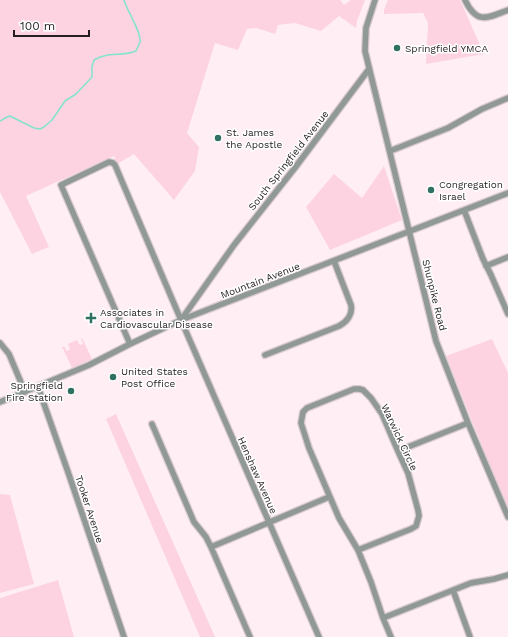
<svg xmlns="http://www.w3.org/2000/svg" width="508" height="637" font-family="'Work Sans',sans-serif">
<style>
.green{fill:#fdd3e2}
.lines{fill:none;stroke-linecap:round;stroke-linejoin:round}
.stream{stroke:#83e3cd;stroke-width:1.5}
.minor-casing{stroke:#d8c9cf;stroke-width:8}
.minor{stroke:#909996;stroke-width:5.5}
.poi-dot{fill:#2f7264;stroke:#fff;stroke-width:1.5}
.labels{text-anchor:middle;stroke-width:3;stroke-linejoin:round;paint-order:stroke}
.poi-label{font-size:10px;fill:#251e21;stroke:#fff;text-anchor:start}
.street-label{font-size:10px;fill:#251e21;stroke:#fff}
</style>
<rect width="100%" height="100%" fill="#ffeff5"/>
<path class="green" d="M0,0H340L344,5L351,0H365L357,21L356,28L339,16L321,31L295,23L278,25L275,34L256,28L247,29L238,50L215,43L187,133L199,147L195,171L174,200L134,154L117,164L114,156L26,196L49,247L32,254L0,192Z
M388,0H460L484,54L426,64L428,23L423,13L384,14V10Z
M384,166L402,220L330,250L306,207L334,174L362,198Z
M82,338L92,359L72,368L62,347H65L66,351L70,350L68,344L77,340L80,345L83,344L81,339Z
M492,339L508,373V511L446,356Z
M116,414L215,637H200L106,419Z
M0,494L10,495L34,584L0,593Z
M58,580L74,637H0V598Z"/>
<g class="lines">
<path class="stream" d="M0,121L7,117L10,116L34,128L40,129L44,127L52,120L65,101L76,94L92,77V67L94,60C108,51 122,57 136,51C137,48 139,45 140,42C142,33 127,11 124,0"/>
<g class="minor-casing">
<path id="minor" d="M375,0L366,28L365,51L436,341L468,423L508,517
M465,0C477,25 487,18 508,10
M390,151L448,128L482,109L508,98
M464,210L483,259L491,275L508,314
M486,266L508,257
M181,320L234,245L294,169L369,69
M0,343L9,354L25,392
M130,344L61,185L109,162L113,163L115,165L181,320L319,637
M265,355L339,326C347,322 353,314 351,305L334,261
M38,387L68,472L124,637
M0,402L89,365L130,344L181,320L508,193
M152,424L194,522L206,537L211,547L250,637
M398,451L468,423
M211,547L329,497
M358,550L411,529L416,526L419,516L418,510L408,473L398,451L382,414L371,398L363,390L359,389H354L307,408L303,412L301,423L309,448L339,518L358,550L371,582L383,618L391,637
M453,590L470,637
M383,618L471,583L494,579L508,575"/>
</g>
<use href="#minor" class="minor"/>
</g>
<g class="poi-dot">
<circle cx="397" cy="48" r="4"/>
<circle cx="218" cy="138" r="4"/>
<circle cx="431" cy="190" r="4"/>
<path d="M89 312h4v4h4v4h-4v4h-4v-4h-4v-4h4z"/>
<circle cx="113" cy="377" r="4"/>
<circle cx="71" cy="391" r="4"/>
</g>
<g class="labels">
<g class="poi-label">
<text x="405" y="52">Springfield YMCA</text>
<text x="226" y="136">St. James<tspan x="226" dy="12">the Apostle</tspan></text>
<text x="439" y="188">Congregation<tspan x="439" dy="12">Israel</tspan></text>
<text x="100" y="316">Associates in<tspan x="100" dy="12">Cardiovascular Disease</tspan></text>
<text x="121" y="375">United States<tspan x="121" dy="12">Post Office</tspan></text>
<text x="63" y="389" text-anchor="end">Springfield<tspan x="63" dy="12">Fire Station</tspan></text>
</g>
<g class="street-label">
<text transform="translate(288 160) rotate(-52)" y="4">South Springfield Avenue</text>
<text transform="translate(260 280) rotate(-21)" y="4">Mountain Avenue</text>
<text transform="translate(435 295) rotate(76)" y="4">Shunpike Road</text>
<text transform="translate(400 437) rotate(65)" y="4">Warwick Circle</text>
<text transform="translate(258 475) rotate(66)" y="4">Henshaw Avenue</text>
<text transform="translate(90 509) rotate(72)" y="4">Tooker Avenue</text>
</g>
</g>
<path d="M14 30v6h75v-6" fill="none" stroke="#251e21" stroke-width="2"/>
<text x="20" y="30" font-size="12" fill="#251e21" stroke="#ffffff" stroke-width="3" paint-order="stroke">100 m</text>
</svg>
